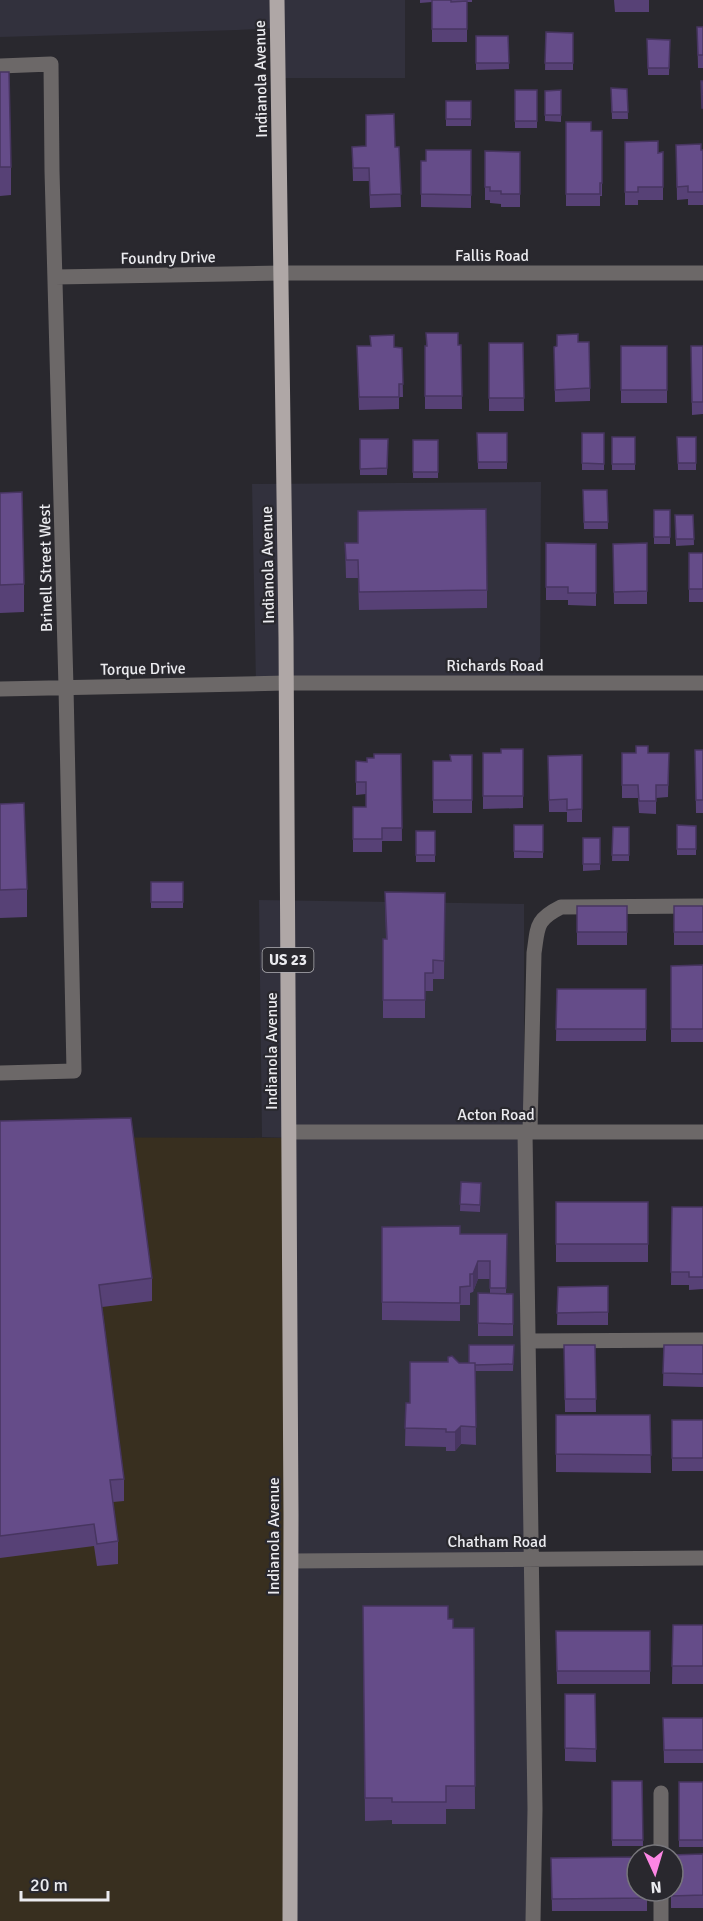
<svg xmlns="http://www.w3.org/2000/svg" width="703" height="1921" font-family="Signika,sans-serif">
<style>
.built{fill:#32313d}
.industrial{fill:#382f1f}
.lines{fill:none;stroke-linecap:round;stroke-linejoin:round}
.minor{stroke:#6c6868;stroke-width:15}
.major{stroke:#afa7a6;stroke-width:15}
.wall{fill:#574176}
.shaded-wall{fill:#473560}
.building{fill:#654c89;stroke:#473560;stroke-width:1.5}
.labels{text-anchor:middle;stroke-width:4.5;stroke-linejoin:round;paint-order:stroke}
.shield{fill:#29282e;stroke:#b1b0b5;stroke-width:1.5}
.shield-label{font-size:15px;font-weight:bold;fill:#ebebef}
.street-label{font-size:16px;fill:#ebebef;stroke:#29282e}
</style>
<rect width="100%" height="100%" fill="#29282e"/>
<path class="built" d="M0,0H276L277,28L237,30L0,37Z
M282,0H405V78H283Z
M541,482L540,683L256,685L252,484Z
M259,900L524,904V1135L537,1921H297L291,1138L262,1137Z"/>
<path class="industrial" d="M0,1137L291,1138L297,1921H0Z"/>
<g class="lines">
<path class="minor" d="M0,66L51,64L52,171L66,687L74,1071L0,1073
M55,277L281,273H703
M0,689L286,683H703
M290,1132H703
M525,1132L535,1809L533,1921
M530,1132L534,953C538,927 535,920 561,907L703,906
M528,1341L703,1340
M292,1561L703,1558
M661,1793V1855
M661,1891V1921"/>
<path class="major" d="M277,0C279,212 284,425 286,637C291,1065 292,1493 290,1921"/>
</g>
<path class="wall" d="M420,0H472V2H467V42H432V2L420,3Z
M614,0H649V12H615Z
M697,27H703V68H698Z
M546,32L573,33V70H545Z
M476,36H508L509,69L476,70Z
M647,39L670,40L669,75H648Z
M0,72L11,167V195L0,196Z
M611,88L627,89L628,119H612Z
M515,90H537V128H515Z
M561,90V122L545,121V91Z
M446,101H471V126H446Z
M566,122L591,131H602V196H600V206H566Z
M625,142L658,153L663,152V200H638V205H625Z
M676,145L703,150V205H688V199L677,200Z
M352,147H399L401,207L370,208L369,181H353Z
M471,150V208L421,207V161H426Z
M485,151L520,152V207H501V204L490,203V200H485Z
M426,333L458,345H461L462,409H425V346H426Z
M578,342L590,388V401L555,402L554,347Z
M489,343H523L524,411H489Z
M357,346L402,348L403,397H399V409L359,410Z
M621,346H667V403H621Z
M691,346H703V414L692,415Z
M477,433H507V469H478Z
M582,433H604V470H582Z
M612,437H635V470H612Z
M677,437H696V470H678Z
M360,439H388L387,475H360Z
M413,440H438V478H413Z
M583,490H607L608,529H584Z
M0,493L24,584V612L0,613Z
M654,510H670V544H654Z
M675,515H693L694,545L676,546Z
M345,543L487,590V608L359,610L358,578H346Z
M546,543L596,544V606L568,605V600H546Z
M647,543V604H614L613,544Z
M689,553H703V602H689Z
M523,749V808L483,809V753H501Z
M695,750H703V813H696Z
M622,753H669L668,797L656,798V814L639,813L638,798H622Z
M401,754L402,841H382V852H353V807H366V794L356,795V761L367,762L374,758Z
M472,755V813H433V761H450Z
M582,755V822H567V812H549L548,756Z
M0,804L27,889V917L0,918Z
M514,825H543V858H514Z
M677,825L696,826V855H677Z
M613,827H629V861H612Z
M416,831H435V862H416Z
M583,838H600V870L583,871Z
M151,882H183V908H151Z
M385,892L445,893L444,979H433V991H425V1018H383V939H386Z
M577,906H627V945H577Z
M674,906H703V945H674Z
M703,965V1042H671V966Z
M557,989H646V1041H556Z
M0,1121L152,1278V1301L102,1307L124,1479V1501L113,1502L118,1541V1564L97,1566L94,1546L0,1558Z
M461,1182L481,1183L480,1212L460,1211Z
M556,1202H648V1262H556Z
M672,1207H703V1289L689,1290V1285H671Z
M382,1227L460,1234H507L506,1293L513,1294V1336H478V1293H490V1279H478L473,1292L470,1293V1305H460V1321L382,1320Z
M608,1286V1325H557L558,1287Z
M514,1345L513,1371H475L476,1445L461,1444L455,1451H446V1447L405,1446L406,1403H410L459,1363H469Z
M564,1345H595L596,1412H565Z
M664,1345H703V1387L663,1386Z
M556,1415H650L651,1473L556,1472Z
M672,1420H703V1471H672Z
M363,1606L448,1619L453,1628H474L475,1809H446V1824H392V1820L365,1821Z
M673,1625H703V1684H672Z
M556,1631H650V1684H557Z
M565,1694H595L596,1762L565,1761Z
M663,1718H703V1763H664Z
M612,1781H642L643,1846H612Z
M679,1782H703V1847H679Z
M703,1854V1908H671V1891Z
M551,1858L647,1891V1911H552Z"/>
<path class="shaded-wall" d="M478,1261V1279L473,1292V1274Z
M461,1426V1444L455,1451V1432Z"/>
<path class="building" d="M432,0H451V2L467,1V29H432Z
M697,27H703V55H698Z
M546,32L573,33V63H545Z
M476,36H508L509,63H476Z
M647,39L670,40L669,68H648Z
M0,72H9L11,167H0Z
M701,81H703V108H702Z
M611,88L627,89L628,112H612Z
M515,90H537V121H515Z
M561,90V115H545V91Z
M446,101H471V119H446Z
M394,114L395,147H399L401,194L370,195L369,168H353L352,147L366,146V115Z
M566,122H591V131H602V183H600V194H566Z
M658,141V153L663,152V187H638V192H625V142Z
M701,144V150H703V192H688V186L677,187L676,145Z
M426,150H471V195L421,194V161H426Z
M485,151L520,152V194H501V191H490V187H485Z
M426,333H458V345H461L462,396H425V346H427Z
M578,334V342H589L590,388L555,390L554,347L557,346V335Z
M394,335V347L402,348L403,384H399V397H359L357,346H371L370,336Z
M489,343H523L524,398H489Z
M621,346H667V390H621Z
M691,346H703V402H692Z
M477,433H507V462H478Z
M582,433H604V464L582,463Z
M612,437H635V464H612Z
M677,437H696V463H678Z
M360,439H388L387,468L360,469Z
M413,440H438V472H413Z
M583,490H607L608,522H584Z
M22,492L24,584L0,585V493Z
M486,509L487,590L359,592L358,560H346L345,543H358V511Z
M654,510H670V537H654Z
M675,515H693L694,539H676Z
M546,543L596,544V593H568V587H546Z
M647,543V591L614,592L613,544Z
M689,553H703V589H689Z
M636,746H648V753H669L668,785H656V801H639L638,785H622V753H636Z
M501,749H523V796H483V753H501Z
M695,750H703V800H696Z
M374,754H401L402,828H382V839H353V807H366V782H356V761L367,762V758H374Z
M450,755H472V800H433V761H451Z
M582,755V809L567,810V799L549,800L548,756Z
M24,803L27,889L0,890V804Z
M514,825H543V852L514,851Z
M677,825L696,826V849H677Z
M613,827H629V855H612Z
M416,831H435V855H416Z
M583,838H600V864H583Z
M151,882H183V902H151Z
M385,892L445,893L444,961L433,960V973H425V1000H383V939H387Z
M577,906H627V932H577Z
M674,906H703V932H674Z
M703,965V1029H671V966Z
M557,989H646V1029H556Z
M131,1118L152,1278L99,1285L124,1479L110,1480L118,1541L97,1544L94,1524L0,1536V1121Z
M461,1182L481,1183L480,1205L460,1204Z
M556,1202H648V1244H556Z
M672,1207H703V1277H689V1272H671Z
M460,1226V1234H507L506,1288H490V1261H478L473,1274H470V1286L460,1287V1303L382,1302V1227Z
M608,1286V1312L557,1313L558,1287Z
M478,1293L513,1294V1324L478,1323Z
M469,1345H514L513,1364L475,1365V1363H469Z
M564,1345H595L596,1399H565Z
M664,1345H703V1374L663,1373Z
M452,1356L459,1363H475L476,1427L461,1426L455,1432H446V1429L405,1428L406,1403H410V1362H448V1357Z
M556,1415H650L651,1455L556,1454Z
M672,1420H703V1458H672Z
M363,1606H448V1619H453V1628H474L475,1786H446V1802H392V1798H365Z
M673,1625H703V1666H672Z
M556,1631H650V1671H557Z
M565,1694H595L596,1749L565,1748Z
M663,1718H703V1750H664Z
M612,1781H642L643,1840H612Z
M679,1782H703V1840H679Z
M703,1854V1895L671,1896V1891H673V1855H671Z
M637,1857V1891H647V1898L552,1899L551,1858Z"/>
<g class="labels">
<rect class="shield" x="262.5" y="948" width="51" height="24" rx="4.5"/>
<g class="shield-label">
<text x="288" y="965">US 23</text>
</g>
<g class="street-label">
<text transform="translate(260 79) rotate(-91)" y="6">Indianola Avenue</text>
<text x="492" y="261">Fallis Road</text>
<text transform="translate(168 257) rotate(-1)" y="6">Foundry Drive</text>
<text transform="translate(267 565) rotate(-91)" y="6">Indianola Avenue</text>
<text transform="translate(45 568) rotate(-91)" y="6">Brinell Street West</text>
<text x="495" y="671">Richards Road</text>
<text transform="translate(143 668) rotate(-1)" y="6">Torque Drive</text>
<text transform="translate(271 1051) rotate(-90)" y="6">Indianola Avenue</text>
<text x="496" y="1120">Acton Road</text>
<text transform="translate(273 1536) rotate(-90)" y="6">Indianola Avenue</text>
<text x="497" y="1547">Chatham Road</text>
</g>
</g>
<g transform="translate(655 1873) rotate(176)"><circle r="28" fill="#29282e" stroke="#77767b" stroke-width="1.5"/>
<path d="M0-4.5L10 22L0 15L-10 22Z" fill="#fc86e4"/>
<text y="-9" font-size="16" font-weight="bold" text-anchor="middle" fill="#ebebef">N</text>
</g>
<path d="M21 1891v9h87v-9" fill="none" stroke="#ebebef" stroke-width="3"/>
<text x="30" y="1891" font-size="18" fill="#ebebef" stroke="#29282e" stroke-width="4.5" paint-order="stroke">20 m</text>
</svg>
